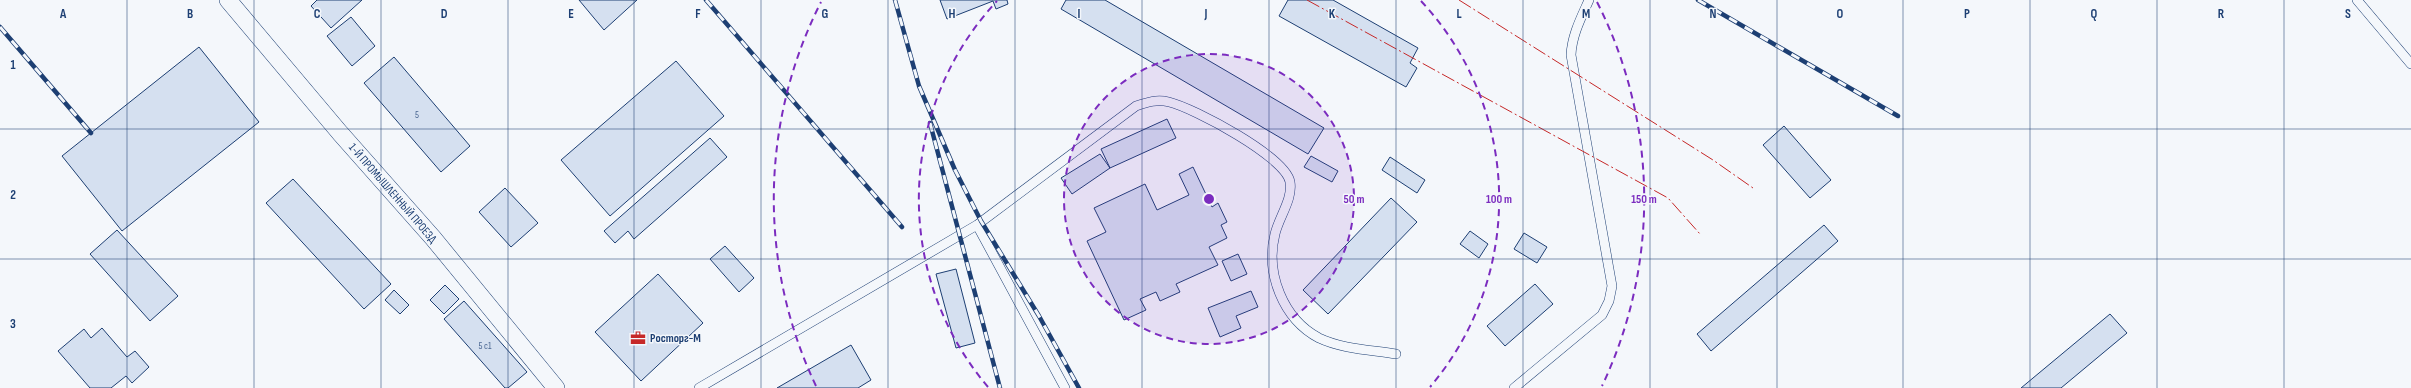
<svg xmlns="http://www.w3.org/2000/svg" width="2411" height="388" font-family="'Sofia Sans Condensed',sans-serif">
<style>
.building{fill:#d5e0f0;stroke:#1d3f73}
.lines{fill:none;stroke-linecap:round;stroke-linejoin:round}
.service-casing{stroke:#1d3f73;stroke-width:10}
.minor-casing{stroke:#1d3f73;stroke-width:18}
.service{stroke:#f4f7fb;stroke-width:9}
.minor{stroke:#f4f7fb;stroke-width:17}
.rail-casing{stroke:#1d3f73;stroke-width:4.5}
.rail{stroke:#f4f7fb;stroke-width:3;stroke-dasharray:9;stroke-linecap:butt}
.power{stroke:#c62828;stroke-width:1;stroke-dasharray:14 3 2 3;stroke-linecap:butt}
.grid{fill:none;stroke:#1d3f73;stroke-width:1;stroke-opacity:0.55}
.ring{fill:none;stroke:#7b2cbf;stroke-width:2;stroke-dasharray:7 5}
.labels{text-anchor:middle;stroke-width:3;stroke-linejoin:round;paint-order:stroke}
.number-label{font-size:10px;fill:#4b6792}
.street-label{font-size:12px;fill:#1d3f73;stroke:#f4f7fb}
.poi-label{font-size:12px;font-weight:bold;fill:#1d3f73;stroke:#f4f7fb;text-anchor:start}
.grid-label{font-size:13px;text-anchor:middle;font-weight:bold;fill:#1d3f73;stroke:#f4f7fb;stroke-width:3;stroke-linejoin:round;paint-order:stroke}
.centre{fill:#7b2cbf;stroke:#f4f7fb;stroke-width:2}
.ring-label{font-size:12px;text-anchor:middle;font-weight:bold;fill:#7b2cbf;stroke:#f4f7fb;stroke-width:3;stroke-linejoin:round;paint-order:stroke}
</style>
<rect width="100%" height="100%" fill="#f4f7fb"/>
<path class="building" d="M317,0H362L331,28L311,6Z
M579,0H637L604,30Z
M940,0H1007L1008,4L996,9L993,1L947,19Z
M1066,0H1105L1324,128L1308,154L1061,9Z
M1288,0H1333L1418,48L1410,63L1417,68L1406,87L1279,16Z
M351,17L375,46L352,66L327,36Z
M199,47L259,122L122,231L62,156Z
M394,57L470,146L441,172L364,83Z
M676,61L724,116L610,216L561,160Z
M1167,119L1176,138L1110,168L1101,149Z
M1784,126L1831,180L1810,198L1763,145Z
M710,138L727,157L634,239L628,231L615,243L604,231Z
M1100,154L1110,168L1072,194L1061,178Z
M1311,156L1338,171L1332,182L1304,167Z
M1390,157L1425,180L1417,193L1382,170Z
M1193,167L1212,207L1218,203L1227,222L1221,225L1227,238L1209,247L1218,265L1176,284L1180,292L1160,301L1156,292L1140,299L1146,310L1124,320L1087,241L1106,232L1094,208L1145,184L1157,210L1189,195L1179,174Z
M293,179L391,284L364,309L266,203Z
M505,188L538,223L511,247L479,212Z
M1391,198L1417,222L1328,314L1303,290Z
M1824,225L1838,241L1711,351L1697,334Z
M117,230L178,296L150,321L90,254Z
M1470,231L1488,244L1479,258L1460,244Z
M1524,233L1547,247L1537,263L1514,249Z
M725,246L754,278L739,292L710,259Z
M1238,254L1247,274L1231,281L1222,261Z
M956,269L975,343L956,348L936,274Z
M658,274L703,323L641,381L595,332Z
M1535,284L1553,304L1505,346L1487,326Z
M445,285L459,299L444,314L430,300Z
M394,290L409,305L400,314L385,300Z
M1251,291L1258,307L1236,316L1241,328L1220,337L1208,308Z
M464,301L527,372L508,388H505L444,319Z
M2110,314L2127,333L2061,388H2021Z
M102,328L127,357L135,351L149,367L132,383L126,376L111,388H90L58,351L84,329L91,338Z
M851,345L871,380L858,388H777Z"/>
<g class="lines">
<g class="service-casing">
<path id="service" d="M2357,0L2411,64
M977,225L1136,106C1148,102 1157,99 1169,102C1194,108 1286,157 1290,182C1293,199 1279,217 1275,234C1265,273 1283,319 1319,338C1342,349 1372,350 1396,354
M699,388L977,225L1065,388
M1514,388L1602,315L1609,301L1612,286L1571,55C1572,35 1581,18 1589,0"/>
</g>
<g class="minor-casing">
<path id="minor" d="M228,0L340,133L433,238L556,388"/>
</g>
<use href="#service" class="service"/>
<use href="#minor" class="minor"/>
<g class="rail-casing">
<path id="rail" d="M706,0L902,227
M895,0L919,86L955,170L981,221L1039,316L1079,388
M1698,0L1898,116
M0,27L91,133
M930,123L1000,388"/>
</g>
<use href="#rail" class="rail"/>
<path class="power" d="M1307,0L1668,198L1700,234
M1459,0L1713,160L1753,188"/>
</g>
<path class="grid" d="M127,0V388M254,0V388M381,0V388M508,0V388M634,0V388M761,0V388M888,0V388M1015,0V388M1142,0V388M1269,0V388M1396,0V388M1523,0V388M1650,0V388M1777,0V388M1903,0V388M2030,0V388M2157,0V388M2284,0V388M0,129H2411M0,259H2411"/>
<circle cx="1209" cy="199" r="145" fill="#7b2cbf" fill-opacity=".12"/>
<g class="ring">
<circle cx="1209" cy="199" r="145"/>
<path d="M988 387A290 290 0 0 1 997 1M1421 1A290 290 0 0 1 1430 387"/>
<path d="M816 386A435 435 0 0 1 821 2M1597 2A435 435 0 0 1 1602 386"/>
</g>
<defs>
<g id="office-bare" transform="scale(1.2)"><path d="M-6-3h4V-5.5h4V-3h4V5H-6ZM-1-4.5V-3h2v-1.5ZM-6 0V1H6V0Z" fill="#c62828" stroke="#f4f7fb" stroke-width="2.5" paint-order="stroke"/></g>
</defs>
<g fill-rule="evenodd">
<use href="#office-bare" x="638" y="338"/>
</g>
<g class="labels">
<g class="number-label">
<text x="417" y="118">5</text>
<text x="485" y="349">5 с1</text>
</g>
<g class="street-label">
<text transform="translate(393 193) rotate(49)" y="4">1-Й ПРОМЫШЛЕННЫЙ ПРОЕЗД</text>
</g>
<g class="poi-label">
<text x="650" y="342">Росторг-М</text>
</g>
</g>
<g class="grid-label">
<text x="63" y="18">A</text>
<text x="190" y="18">B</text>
<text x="317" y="18">C</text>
<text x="444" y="18">D</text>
<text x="571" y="18">E</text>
<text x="698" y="18">F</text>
<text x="825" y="18">G</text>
<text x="952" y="18">H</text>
<text x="1079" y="18">I</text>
<text x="1206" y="18">J</text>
<text x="1332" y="18">K</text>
<text x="1459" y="18">L</text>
<text x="1586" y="18">M</text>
<text x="1713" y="18">N</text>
<text x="1840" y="18">O</text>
<text x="1967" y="18">P</text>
<text x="2094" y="18">Q</text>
<text x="2221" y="18">R</text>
<text x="2348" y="18">S</text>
<text x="13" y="69">1</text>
<text x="13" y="199">2</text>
<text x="13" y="328">3</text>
</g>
<circle cx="1209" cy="199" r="6" class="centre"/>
<g class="ring-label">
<text x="1354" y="203">50 m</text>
<text x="1499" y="203">100 m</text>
<text x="1644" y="203">150 m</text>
</g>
</svg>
